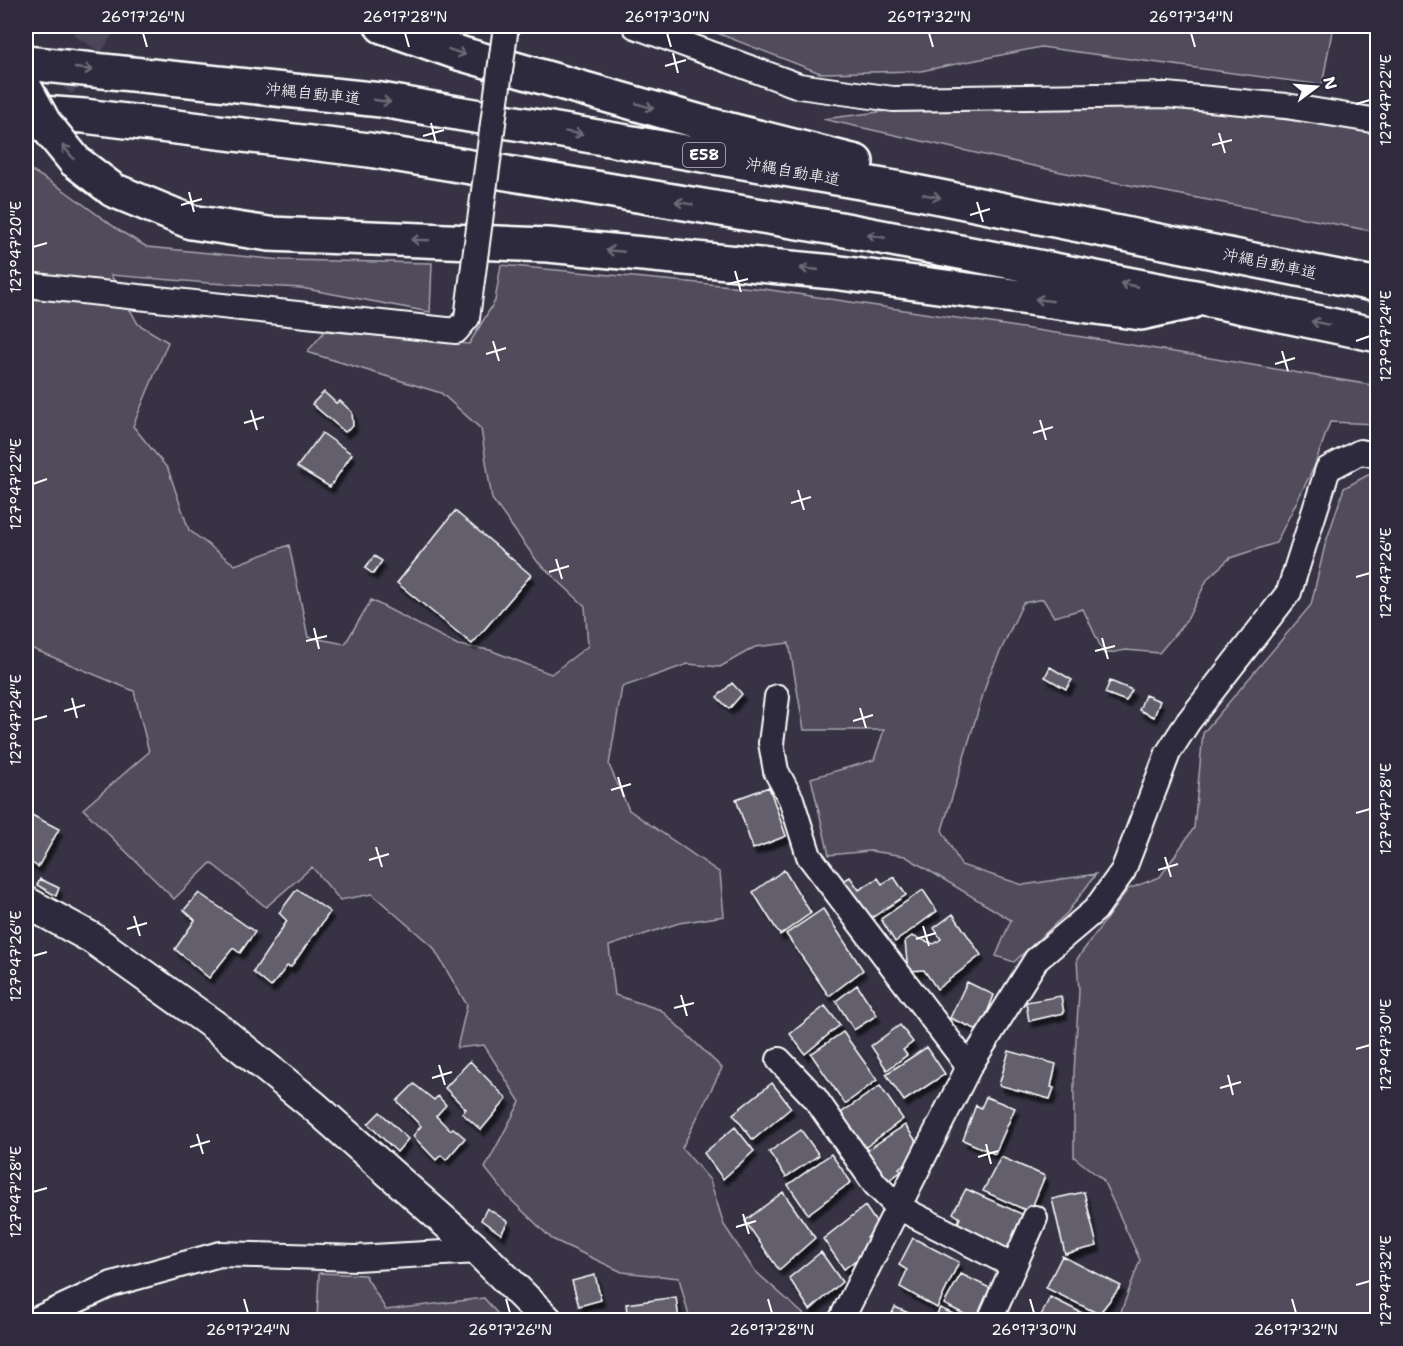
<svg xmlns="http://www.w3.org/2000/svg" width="1403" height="1346" font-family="'Shantell Sans','Klee One',sans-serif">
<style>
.green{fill:#514c5c;stroke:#a8a6ae;stroke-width:1.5}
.building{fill:#635f6d;stroke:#fff;stroke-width:1.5;filter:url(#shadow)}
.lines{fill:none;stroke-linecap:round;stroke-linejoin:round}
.motorway-tunnel{stroke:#4b4758;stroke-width:33;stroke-dasharray:33 16;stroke-linecap:butt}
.minor-casing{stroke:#fff;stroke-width:28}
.tertiary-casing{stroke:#fff;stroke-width:34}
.motorway-casing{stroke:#fff;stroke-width:38}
.minor{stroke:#2f2a3d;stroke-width:24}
.tertiary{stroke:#2f2a3d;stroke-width:30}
.motorway{stroke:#2f2a3d;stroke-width:33}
.minor-bridge-casing{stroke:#fff;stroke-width:28;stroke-linecap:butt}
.motorway-bridge-casing{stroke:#fff;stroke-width:38;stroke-linecap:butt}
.minor-bridge{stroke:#2f2a3d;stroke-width:24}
.motorway-bridge{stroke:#2f2a3d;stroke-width:33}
.oneway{stroke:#6d6a77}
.ticks{fill:none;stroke:#fff;stroke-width:2}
.labels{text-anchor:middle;stroke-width:4.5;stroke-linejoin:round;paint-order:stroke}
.shield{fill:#2f2a3d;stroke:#c1bfc5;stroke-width:1.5}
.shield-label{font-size:15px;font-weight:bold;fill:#fff}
.street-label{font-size:16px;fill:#fff;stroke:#2f2a3d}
.neatline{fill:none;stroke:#fff;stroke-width:2}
.ticks-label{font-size:15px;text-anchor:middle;fill:#fff}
</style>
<defs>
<filter id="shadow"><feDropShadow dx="3.5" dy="6" stdDeviation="1.5" flood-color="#0009"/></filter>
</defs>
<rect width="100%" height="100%" fill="#373345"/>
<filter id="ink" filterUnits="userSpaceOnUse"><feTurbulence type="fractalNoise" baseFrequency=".0167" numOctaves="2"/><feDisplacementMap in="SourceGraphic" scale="12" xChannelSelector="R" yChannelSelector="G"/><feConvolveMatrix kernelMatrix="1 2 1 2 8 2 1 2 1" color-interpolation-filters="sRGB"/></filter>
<g filter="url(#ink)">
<path class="green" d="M699,26H1333L1322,85L1041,47L921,71L820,73Z
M1167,107L1363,128L1377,133V232L1061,172L823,119L895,110Z
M26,167L65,191L120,231L147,247L282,260L432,263L430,312L301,288L209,283L111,275L138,324L168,342L133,426L168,469L189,530L235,565L289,545L308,637L345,644L371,600L458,645L490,650L551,674L588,646L585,606L537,561L492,499L481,429L441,393L307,352L325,331L469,344L495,301L501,265L764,289L1096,339L1377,386V424L1330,422L1314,467L1276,543L1230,558L1208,578L1187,620L1159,653L1126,650L1104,654L1083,609L1054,617L1043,599L1023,603L988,678L942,830L961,865L1023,885L1096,874L1067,913L1014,962L996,956L1011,920L905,856L870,851L829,855L811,778L874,760L884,730H804L789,643L755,647L720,667L688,664L622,687L609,765L629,810L720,873L724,916L679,923L609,946L615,995L661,1010L722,1068L682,1148L710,1180L724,1225L754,1270L810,1320H690L679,1278L622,1272L552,1239L508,1197L485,1168L520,1102L484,1045L457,1048L467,1005L433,947L372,894L340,900L312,867L266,907L211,863L174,899L83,809L149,752L134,691L26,646Z
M1377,470V1320H1118L1140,1260L1103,1180L1074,1157V1072L1079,991L1077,959L1128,889L1160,877L1194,828L1203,733L1311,605L1325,545L1344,488Z
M319,1273L365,1275L386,1310L484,1298L503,1320H317Z"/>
<path class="building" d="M324,392L336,403L340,401L352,412L353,426L345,432L312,404Z
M322,433L352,454L330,487L297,467Z
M455,511L531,575L472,644L397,583Z
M374,556L382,561L373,574L365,568Z
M1050,667L1072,680L1066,689L1045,677Z
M1110,681L1132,690L1126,701L1105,693Z
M732,683L742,694L729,709L717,697Z
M1145,695L1160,701L1154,717L1139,710Z
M769,787L786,836L753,849L736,799Z
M26,812L59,829L38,867L26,859Z
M784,870L811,913L780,935L753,892Z
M850,877L859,890L878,878L882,884L894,877L906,895L864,923L838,884Z
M40,879L59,888L56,896L37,885Z
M297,889L330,912L291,967L287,966L271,987L253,972L287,921L279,913Z
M923,890L937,911L895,942L881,919Z
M199,893L255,932L240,953L233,948L209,978L175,949L195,920L184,910Z
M823,909L863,970L829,996L786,934Z
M953,914L981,955L937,989L924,970L908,971L905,941L912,936L934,944L941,939L934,928Z
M967,982L994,995L980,1031L950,1018Z
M857,985L877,1015L854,1030L836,1001Z
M1061,996L1064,1013L1029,1021L1026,1002Z
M825,1006L840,1025L805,1054L790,1034Z
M900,1025L913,1042L903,1050L907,1055L887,1070L871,1046Z
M843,1032L877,1080L845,1104L811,1054Z
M927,1047L945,1074L904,1101L886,1074Z
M1009,1051L1056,1064L1051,1087L1054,1088L1050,1099L999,1085Z
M470,1061L507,1099L481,1130L462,1113L466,1109L445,1088Z
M772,1083L791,1108L753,1140L733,1114Z
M414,1084L434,1100L438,1096L446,1105L436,1116L450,1130L453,1128L465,1138L446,1160L441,1155L436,1160L413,1136L421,1126L397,1101Z
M880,1086L903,1119L858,1153L835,1117Z
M986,1097L1015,1108L995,1154L963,1140L976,1105L981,1108Z
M380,1112L408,1139L397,1152L368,1124Z
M905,1125L920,1147L919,1153L899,1168L902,1171L883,1184L863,1153Z
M735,1127L754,1151L723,1179L704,1153Z
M801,1130L819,1155L786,1177L769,1152Z
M831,1154L851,1182L808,1214L788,1185Z
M1001,1157L1045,1176L1030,1212L983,1191Z
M966,1189L1024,1215L1005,1255L954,1231L960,1218L953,1213Z
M783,1192L815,1238L779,1270L745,1221Z
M1084,1192L1097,1246L1065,1254L1052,1199Z
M865,1206L880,1228L867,1238L873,1247L844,1269L823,1239Z
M487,1208L508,1222L501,1234L481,1220Z
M913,1238L959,1262L937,1308L900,1287L907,1270L899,1265Z
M821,1252L842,1282L810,1310L789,1278Z
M1062,1256L1121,1286L1099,1314L1046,1288Z
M961,1274L996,1291L982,1320H976L944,1304Z
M595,1275L601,1300L579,1306L572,1281Z
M676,1297L679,1320H628L626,1304Z
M1050,1297L1094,1319L1093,1320H1039Z
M895,1307L924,1320H889Z
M940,1308L966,1320H934Z"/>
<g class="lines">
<path class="motorway-tunnel" d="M26,120C55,92 78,60 98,26"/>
<g class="minor-casing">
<path id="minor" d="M635,26L799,86L893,99L1166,95L1286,106L1378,121
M26,285L456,331L467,318
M777,697L771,743L776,771L791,799L809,856L969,1067
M779,1060L815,1098L875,1184L898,1207L1014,1266
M35,1320L112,1284L220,1254L356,1258L478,1251
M841,1320L969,1067L1036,960L1095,910L1123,871L1168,753L1188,722L1289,592L1328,469L1360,452L1378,455
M990,1320L1035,1218"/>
</g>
<g class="tertiary-casing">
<path id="tertiary" d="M26,902L92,938L215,1026L314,1106L478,1251L547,1320"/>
</g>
<g class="motorway-casing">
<path id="motorway" d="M382,26L462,54L718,127L856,162
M26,63L381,100L895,188L1378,285
M26,112L84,116L369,150L840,229L1205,299L1378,335
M113,190L191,222L269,234L548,245L833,272L1141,313L1191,302"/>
</g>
<use href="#minor" class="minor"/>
<use href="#tertiary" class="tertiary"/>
<use href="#motorway" class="motorway"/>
<g class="minor-bridge-casing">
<path id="minor-bridge" d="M467,318L506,26"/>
</g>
<g class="motorway-bridge-casing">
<path id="motorway-bridge" d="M26,90L44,123L75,161L113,190"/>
</g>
<use href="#minor-bridge" class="minor-bridge"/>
<use href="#motorway-bridge" class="motorway-bridge"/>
</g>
<defs><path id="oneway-shaft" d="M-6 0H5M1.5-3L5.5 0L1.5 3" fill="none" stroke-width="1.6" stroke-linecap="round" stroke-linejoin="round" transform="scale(1.5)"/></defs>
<g class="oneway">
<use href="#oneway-shaft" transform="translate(457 52) rotate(19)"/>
<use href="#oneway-shaft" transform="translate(84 69) rotate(6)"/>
<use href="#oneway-shaft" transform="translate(382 101) rotate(8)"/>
<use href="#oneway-shaft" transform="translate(645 106) rotate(16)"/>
<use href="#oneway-shaft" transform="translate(574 133) rotate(10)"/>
<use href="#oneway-shaft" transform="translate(68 152) rotate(-130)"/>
<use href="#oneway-shaft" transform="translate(932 196) rotate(11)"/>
<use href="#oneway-shaft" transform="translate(684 203) rotate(-170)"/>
<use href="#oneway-shaft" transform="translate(876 236) rotate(-169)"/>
<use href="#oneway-shaft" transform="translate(420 240) rotate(-178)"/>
<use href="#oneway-shaft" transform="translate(615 251) rotate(-175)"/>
<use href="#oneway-shaft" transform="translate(809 269) rotate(-175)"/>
<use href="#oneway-shaft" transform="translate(1129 285) rotate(-169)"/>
<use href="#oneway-shaft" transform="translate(1044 300) rotate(-172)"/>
<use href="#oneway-shaft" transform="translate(1320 323) rotate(-168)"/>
</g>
</g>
<path class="ticks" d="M143,33L147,47M405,33L409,47M667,33L671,47M929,33L933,47M1191,33L1195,47M673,53L678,73M665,66L686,60M1356,104L1370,100M431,123L436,143M1219,133L1225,153M423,136L444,130M1212,145L1232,140M189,192L194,212M977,202L983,222M181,205L202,199M970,215L990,209M33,247L47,243M735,271L741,292M728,284L748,279M493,341L499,361M1356,341L1370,336M1282,351L1288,371M486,354L506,348M1275,364L1295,358M251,410L257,430M1040,420L1046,440M244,423L264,417M1033,433L1053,427M33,484L47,479M798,490L804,510M791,503L811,497M556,559L562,579M549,572L569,566M1356,577L1370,573M314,628L319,649M1102,638L1108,659M306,641L327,636M1095,651L1115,646M72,698L77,718M860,708L866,728M64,711L85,705M33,720L47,716M853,721L873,715M618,777L624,797M611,790L631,784M1356,813L1370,809M376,847L382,867M1165,857L1171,877M369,860L389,854M1158,870L1178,864M134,916L140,936M923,926L929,946M127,929L147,923M916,939L936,933M33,956L47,952M681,995L687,1016M674,1008L694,1003M1356,1049L1370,1045M439,1065L445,1085M1228,1075L1233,1095M432,1078L452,1072M1220,1088L1241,1082M197,1134L203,1154M986,1144L991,1164M190,1147L210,1141M978,1157L998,1151M33,1192L47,1188M743,1214L749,1234M736,1227L756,1221M1356,1285L1370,1281M244,1299L248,1313M506,1299L510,1313M768,1299L772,1313M1030,1299L1034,1313M1292,1299L1296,1313"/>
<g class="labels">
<rect class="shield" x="683" y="143" width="42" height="24" rx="4.5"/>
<g class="shield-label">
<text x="704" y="160">E58</text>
</g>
<g class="street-label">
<text transform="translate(313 93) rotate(6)" y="6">沖縄自動車道</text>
<text transform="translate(793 171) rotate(10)" y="6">沖縄自動車道</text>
<text transform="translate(1270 263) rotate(12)" y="6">沖縄自動車道</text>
</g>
</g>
<rect width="1403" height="1346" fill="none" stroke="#2f2a3d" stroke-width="66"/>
<g transform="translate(1316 87) rotate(74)" stroke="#2f2a3d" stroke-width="4.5" paint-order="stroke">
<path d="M0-4.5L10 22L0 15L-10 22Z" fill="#ffffff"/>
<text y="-9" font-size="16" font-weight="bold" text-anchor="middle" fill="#ffffff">N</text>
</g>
<rect x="33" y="33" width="1337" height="1280" class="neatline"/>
<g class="ticks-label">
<text x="143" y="22">26°17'26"N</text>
<text x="405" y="22">26°17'28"N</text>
<text x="667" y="22">26°17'30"N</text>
<text x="929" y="22">26°17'32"N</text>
<text x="1191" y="22">26°17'34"N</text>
<text transform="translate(1386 100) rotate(-90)" y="5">127°47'22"E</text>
<text transform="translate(16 247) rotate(-90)" y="5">127°47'20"E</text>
<text transform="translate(1386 336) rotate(-90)" y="5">127°47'24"E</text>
<text transform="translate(16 484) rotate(-90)" y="5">127°47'22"E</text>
<text transform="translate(1386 573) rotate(-90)" y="5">127°47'26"E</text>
<text transform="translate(16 720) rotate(-90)" y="5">127°47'24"E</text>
<text transform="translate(1386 809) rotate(-90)" y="5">127°47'28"E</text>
<text transform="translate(16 956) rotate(-90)" y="5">127°47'26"E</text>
<text transform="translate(1386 1045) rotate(-90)" y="5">127°47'30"E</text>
<text transform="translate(16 1192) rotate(-90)" y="5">127°47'28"E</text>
<text transform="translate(1386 1281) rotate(-90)" y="5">127°47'32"E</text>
<text x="248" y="1335">26°17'24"N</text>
<text x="510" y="1335">26°17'26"N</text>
<text x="772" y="1335">26°17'28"N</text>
<text x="1034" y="1335">26°17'30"N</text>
<text x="1296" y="1335">26°17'32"N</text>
</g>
</svg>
